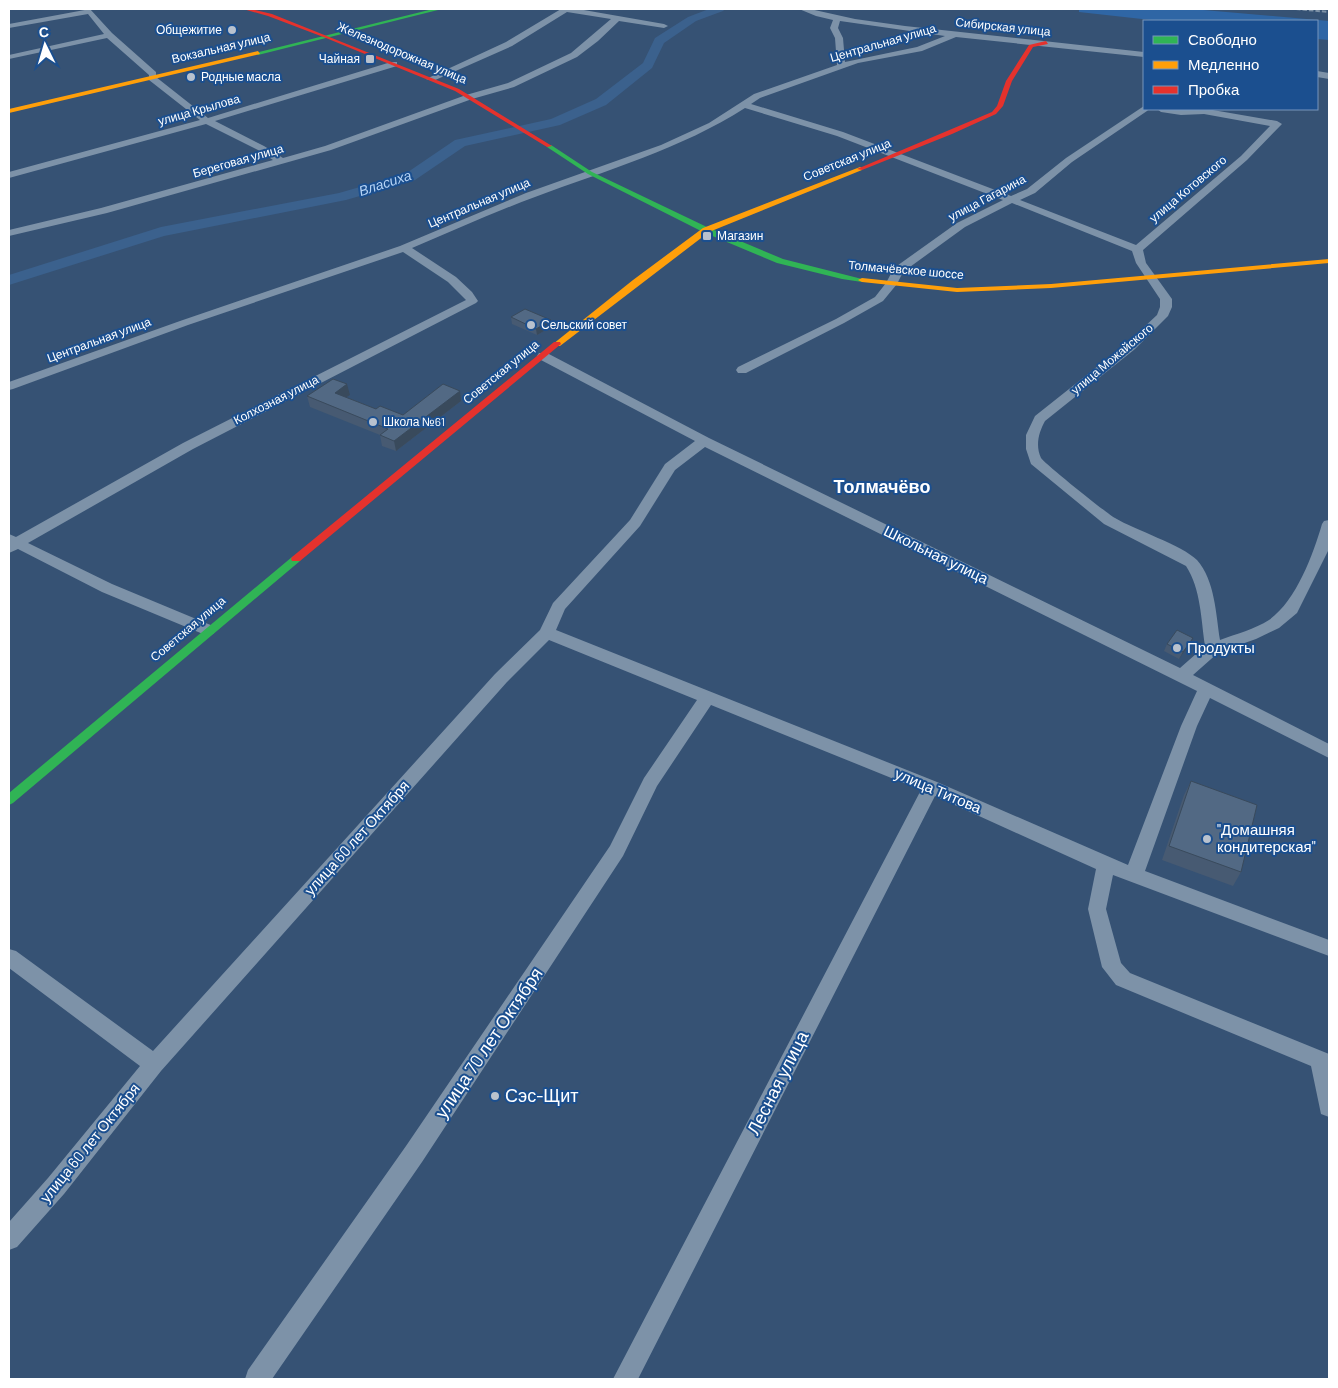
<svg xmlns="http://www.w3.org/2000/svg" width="1338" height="1388" font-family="Barlow,sans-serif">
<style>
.green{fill:#2f66a5}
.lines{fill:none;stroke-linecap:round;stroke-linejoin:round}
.river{fill:#3b618d;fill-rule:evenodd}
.street{fill:#7d92a8;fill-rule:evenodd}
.fast{fill:#30b455;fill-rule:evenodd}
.slow{fill:#ff9f0a;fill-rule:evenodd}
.jam{fill:#e5322d;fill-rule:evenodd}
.rail{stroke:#7e92a7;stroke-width:2;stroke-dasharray:4.5 2;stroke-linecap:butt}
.wall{fill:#475a72}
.shaded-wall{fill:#394a5c}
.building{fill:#526984;stroke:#394a5c}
.poi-dot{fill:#b9c2ce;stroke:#1b4f8f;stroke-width:2}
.labels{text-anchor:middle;stroke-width:4;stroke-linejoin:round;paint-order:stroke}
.far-street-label{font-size:12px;fill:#fff;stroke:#1b4f8f}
.far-poi-label{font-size:12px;fill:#fff;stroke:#1b4f8f;text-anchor:start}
.far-water-label{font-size:14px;font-style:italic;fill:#b5d3f5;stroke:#1b4f8f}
.street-label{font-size:15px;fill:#fff;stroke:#1b4f8f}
.poi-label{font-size:15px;fill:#fff;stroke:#1b4f8f;text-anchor:start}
.quarter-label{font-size:18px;font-weight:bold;fill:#fff;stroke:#1b4f8f}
.near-street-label{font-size:18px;fill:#fff;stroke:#1b4f8f}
.near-poi-label{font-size:18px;fill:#fff;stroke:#1b4f8f;text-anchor:start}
</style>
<rect width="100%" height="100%" fill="#365274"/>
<path class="green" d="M1079,9H1192L1329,21V40L1317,39V21H1160L1079,12Z"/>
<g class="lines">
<path class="river" d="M709,9H725L723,11L696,21L664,43L652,68L606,105L560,125L465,146L415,180L346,200L164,236L9,285V275L161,227L339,193L405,174L455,140L551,119L596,99L643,63L655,38L688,17Z"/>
<path class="street" d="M90,9L112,33L156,72V77L208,118L391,62H397V66L215,121L264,146L283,158L325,146L466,95L508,83L571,53L611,19L567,12L512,46L433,81L426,79L506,42L561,9H578L664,24L668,26L664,28L619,21L598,41L577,57L514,87L472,99L331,150L107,213L9,236V230L101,208L273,160L258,150L206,124L9,178V172L200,120L149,80V75L107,38L9,59V55L104,34L88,14L9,28V24Z
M799,9H810L855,19L905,26L1144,52V57L956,37L922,51L858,63L760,98L751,104L843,132L1011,196L1027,189L1066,158L1144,106V109H1149L1147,111L1072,162L1035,193L1020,200L1136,245L1241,156L1270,126L1204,114L1181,115L1161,112L1157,109H1207L1277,121L1282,124L1247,160L1143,250L1146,263L1172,299V307L1168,316L1135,349L1045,421C1039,432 1035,445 1041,458C1044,463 1106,513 1115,518C1135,530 1182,545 1197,560C1215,580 1216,615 1220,640C1236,634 1255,629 1269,620C1296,601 1313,555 1322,524L1324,521L1329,520V549L1297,613L1279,628L1256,639L1219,652L1193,675L1329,744V758L1210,698L1197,726L1145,871L1329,940V956L1113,875L1106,909L1121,963L1130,973L1329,1054V1117L1321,1114L1311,1066L1116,985L1102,967L1088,909L1096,869L935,796L638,1379H613L921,790L711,705L657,786L623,856L422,1162L272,1379H245L248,1370L406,1146L610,846L644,778L697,700L549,640L507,682L161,1071L64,1194L17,1247L9,1250V1222L48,1178L140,1066L9,968V949L16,951L153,1051L495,674L540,630L553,603L630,520L665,464L695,441L539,359L537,356L539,353H547L709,438L1180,668L1205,646C1201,620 1201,589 1186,566L1104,524L1031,464L1026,449V435L1035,416L1127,343L1157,315L1160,307V299L1136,263L1132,251L1012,203L965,227L903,272L897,284L883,301L844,323L746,373H738L736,370L738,367L836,319L875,297L886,283L894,268L957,223L1003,200L837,136L745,108C681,149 607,170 535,197C494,212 453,231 412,248L456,277L472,292L478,301L476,303L193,449L28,543L112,584L213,626L216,630L213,634L208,635L203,634L102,592L18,549L9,553V534L16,537L183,443L466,300L448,282L403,252L188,325L13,389L9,390V382L180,321L400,246L526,193L661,145L709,123L754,94L837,65L835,38L830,28L833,20L816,16ZM840,21L945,36L917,47L845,62L843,38L838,28ZM705,447L1197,691L1181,726L1128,865L937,782L556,630L565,609L640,526L675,470Z
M1317,71L1329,73V79L1317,77Z"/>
<path class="fast" d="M433,9H442L258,55L255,53Z
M547,145H551L592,172L709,228L783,259L866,280L862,282L842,279L777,263L703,232L588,174L547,147Z
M296,556L301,559L300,561L13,803L9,805V793L292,557Z"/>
<path class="slow" d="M258,51L260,54L9,113V109Z
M860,167L862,168V170L709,232L560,346H554L553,344L633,280L703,228Z
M1329,259V263L1051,288L957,292L862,282L858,280L862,278L957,288L1051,284Z"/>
<path class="jam" d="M243,9H251L272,14L459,89L552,146L547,147L455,91L326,38L268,16Z
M1046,41L1048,44L1033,47L1012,81L1003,106L996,114L952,134L862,170L857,169L992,112L997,106L1006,81L1029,45Z
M554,342H560L561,344L300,561H292L291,559L292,557Z"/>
<path class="rail" d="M1296,9L1329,12"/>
</g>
<path class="wall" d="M511,317L551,320V327L537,335L512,324Z
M350,395L346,397L376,409L403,415L461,401L396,451L382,446L380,435L310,407L307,396Z
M1167,644L1189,645L1179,659L1164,651Z
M1191,781L1241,872L1233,886L1162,860L1184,795Z"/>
<path class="shaded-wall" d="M551,320V327L537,335L536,329Z
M347,384L350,395L337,403L335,393Z
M460,391L461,401L396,451L394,441Z
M1193,638L1189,645L1179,659L1183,652Z"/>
<path class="building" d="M525,309L551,320L536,329L511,317Z
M333,379L347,384L335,393L376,409L380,406L403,415L443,384L460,391L394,441L380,435L388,429L307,396Z
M1177,630L1193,638L1183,652L1167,644Z
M1191,781L1257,805L1241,872L1169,846Z"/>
<g class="poi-dot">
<circle cx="232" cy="30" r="5"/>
<rect x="365" y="54" width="10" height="10" rx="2.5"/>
<circle cx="191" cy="77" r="5"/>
<rect x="702" y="231" width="10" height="10" rx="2.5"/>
<circle cx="531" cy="325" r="5"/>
<circle cx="373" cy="422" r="5"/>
<circle cx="1177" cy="648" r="5"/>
<circle cx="1207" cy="839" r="5"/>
<circle cx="495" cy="1096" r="5"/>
</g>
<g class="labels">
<g class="far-street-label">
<text transform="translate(1003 27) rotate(6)" y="4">Сибирская улица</text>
<text transform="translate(883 43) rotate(-16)" y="4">Центральная улица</text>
<text transform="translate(221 48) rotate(-13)" y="4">Вокзальная улица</text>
<text transform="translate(402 53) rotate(23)" y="4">Железнодорожная улица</text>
<text transform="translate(199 110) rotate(-16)" y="4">улица Крылова</text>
<text transform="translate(847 160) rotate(-22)" y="4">Советская улица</text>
<text transform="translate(238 161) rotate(-16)" y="4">Береговая улица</text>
<text transform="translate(1188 189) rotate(-40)" y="4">улица Котовского</text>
<text transform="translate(987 198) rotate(-28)" y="4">улица Гагарина</text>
<text transform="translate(479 203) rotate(-23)" y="4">Центральная улица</text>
<text transform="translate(906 270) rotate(5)" y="4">Толмачёвское шоссе</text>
<text transform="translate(99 340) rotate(-20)" y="4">Центральная улица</text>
<text transform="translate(1112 359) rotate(-40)" y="4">улица Можайского</text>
<text transform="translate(501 372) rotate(-39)" y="4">Советская улица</text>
<text transform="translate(276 400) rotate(-27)" y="4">Колхозная улица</text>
<text transform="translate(188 629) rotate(-40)" y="4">Советская улица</text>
</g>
<g class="far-poi-label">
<text x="222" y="34" text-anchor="end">Общежитие</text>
<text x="360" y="63" text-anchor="end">Чайная</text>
<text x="201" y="81">Родные масла</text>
<text x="717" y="240">Магазин</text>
<text x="541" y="329">Сельский совет</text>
<text x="383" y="426">Школа №61</text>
</g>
<g class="far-water-label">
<text transform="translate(385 183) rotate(-18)" y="5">Власиха</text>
</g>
<g class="street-label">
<text transform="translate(936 555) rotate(26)" y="5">Школьная улица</text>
<text transform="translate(938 791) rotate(23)" y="5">улица Титова</text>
<text transform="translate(357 838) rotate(-48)" y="5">улица 60 лет Октября</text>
<text transform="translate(90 1143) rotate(-51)" y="5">улица 60 лет Октября</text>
</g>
<g class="poi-label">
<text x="1187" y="653">Продукты</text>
<text x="1217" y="835">"Домашняя<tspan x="1217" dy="17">кондитерская"</tspan></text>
</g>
<g class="quarter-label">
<text x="882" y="493">Толмачёво</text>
</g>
<g class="near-street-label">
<text transform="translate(489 1043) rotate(-56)" y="6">улица 70 лет Октября</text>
<text transform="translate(778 1083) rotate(-63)" y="6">Лесная улица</text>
</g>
<g class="near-poi-label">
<text x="505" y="1102">Сэс-Щит</text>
</g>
</g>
<rect width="1338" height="1388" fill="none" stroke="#ffffff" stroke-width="20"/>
<rect x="1143" y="20" width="175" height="90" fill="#1b4f8f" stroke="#7695bc"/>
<rect x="1153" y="36" width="25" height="8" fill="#30b455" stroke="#7695bc"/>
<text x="1188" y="45" font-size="15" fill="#ffffff">Свободно</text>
<rect x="1153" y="61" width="25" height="8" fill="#ff9f0a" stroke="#7695bc"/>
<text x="1188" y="70" font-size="15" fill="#ffffff">Медленно</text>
<rect x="1153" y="86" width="25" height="8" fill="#e5322d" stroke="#7695bc"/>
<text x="1188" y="95" font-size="15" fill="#ffffff">Пробка</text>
<g transform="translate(45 45) rotate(355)" stroke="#1b4f8f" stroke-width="4" paint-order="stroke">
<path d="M0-4L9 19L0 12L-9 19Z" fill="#ffffff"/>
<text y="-8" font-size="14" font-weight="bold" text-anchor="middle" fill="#ffffff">С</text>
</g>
</svg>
